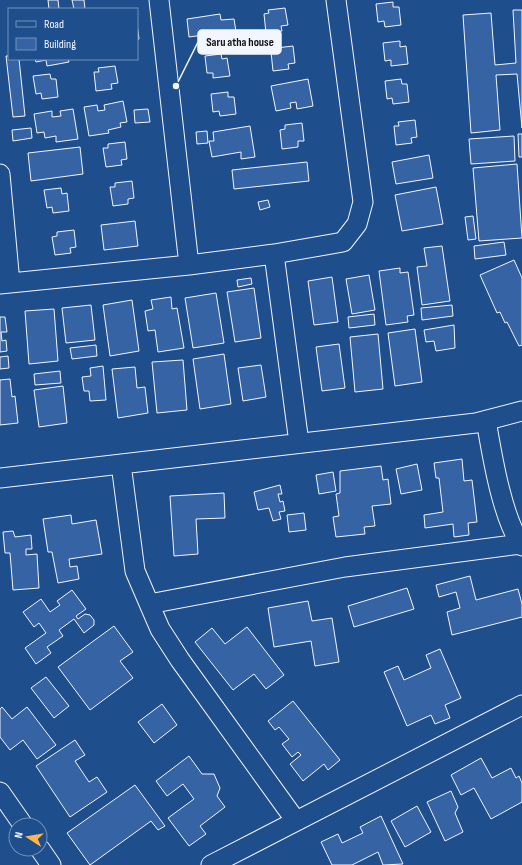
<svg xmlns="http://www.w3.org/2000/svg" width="522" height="865" font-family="'Sofia Sans Condensed',sans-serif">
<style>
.building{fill:#3563a3;stroke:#f2f6ff}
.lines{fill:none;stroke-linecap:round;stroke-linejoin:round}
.minor-casing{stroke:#f2f6ff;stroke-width:21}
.minor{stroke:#1f4e8c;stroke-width:19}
.leader{fill:none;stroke:#f2f6ff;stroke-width:1.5}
.callout-dot{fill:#f2f6ff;stroke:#1f4e8c;stroke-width:1.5}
.callout{fill:#f2f6ff;stroke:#f2f6ff;stroke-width:1.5}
.callout-label{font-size:12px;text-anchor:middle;font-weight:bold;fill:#111}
</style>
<rect width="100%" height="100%" fill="#1f4e8c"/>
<path class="building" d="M48,0H58L59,9H49Z
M72,0H84L85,9H74Z
M393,2V7H399L401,25L385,27L384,21L378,22L376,4Z
M285,8L288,25L281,26L282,31L266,33L264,14L269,13L268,10Z
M513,10H522V128L517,74L496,75L500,130L471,133L463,15L491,13L495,65L516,63Z
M220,14L221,20L234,19L237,38L212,41L211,34L189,37L187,19Z
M137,23L139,39L137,40Z
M400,41V47L406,46L408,64L391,66V60L385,61L383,43Z
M293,46L295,63L288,64L289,69L273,71L271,52L276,51V48Z
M221,54L222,59L227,58L230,76L213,78V73H207L205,56Z
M6,56H9V59H19L25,116L13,117Z
M35,59H68L69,62L47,66L46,60L36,62Z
M115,66L118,83L111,84L112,89L96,91L94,72H99L98,68Z
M50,74L51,79H56L58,97L42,99L41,93L36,94L33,76Z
M308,79L313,106L297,109L296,102L290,103L291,108L276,111L271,86Z
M401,79L402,84H407L409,102L393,104L392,98L387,99L385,81Z
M228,92V97H234L236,114L220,116L219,111L213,112L211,94Z
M123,101L127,122L120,123L121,127L108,130L109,133L89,136L84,107L97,105L98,111L105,110L104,105Z
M73,109L78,139L56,142V136L45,138L44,132L37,133L34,114L52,111V117L61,116L60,111Z
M148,109L150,122L135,123L134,110Z
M415,120L417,137L411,138L412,143L396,145L394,126H399L398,122Z
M302,123L304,141H298V147L282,149L280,130L285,129V125Z
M250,126L255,157L241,159V152L212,157L209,141H214L213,132Z
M31,128L32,138L13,141L12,130Z
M207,131L208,143L197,144L196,132Z
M518,134H522V157H519Z
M514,136L515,161L471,164L469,139Z
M125,142L127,159L121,160L122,165L106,167L103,148H108V144Z
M80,147L83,174L31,181L28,153Z
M429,155L433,178L396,184L392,162Z
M307,162L309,181L234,189L232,170Z
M517,164L522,238L479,241L473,168Z
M132,181L134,198L128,199V204L113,206L110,187H115V183Z
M436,187L443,224L402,231L395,195Z
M61,188L62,194L67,193L69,211L53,213L52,207L47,208L44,190Z
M268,200L270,207L260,210L258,202Z
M473,216L476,239L468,240L465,217Z
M135,221L138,246L104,250L101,225Z
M74,230L76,247L70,248L71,253L55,255L52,237L57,236V232Z
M504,242L506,255L475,259L474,246Z
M442,246L450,301L422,305L417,267L427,266L424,248Z
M514,260L522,278V345L519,346L507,322L505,323L500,312L497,313L480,275Z
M400,268V273L408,272L414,315L407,316L408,322L386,325L379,271Z
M369,275L375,310L352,314L346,279Z
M332,277L338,322L314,325L308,281Z
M251,278L252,284L238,287L237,280Z
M254,288L261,338L235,342L227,292Z
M216,293L224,343L193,348L185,298Z
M171,297L172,309L177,308L184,348L158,352L155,330L148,331L145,311L153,309L151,300Z
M132,300L139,351L110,356L103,305Z
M91,305L95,340L66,343L62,308Z
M452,305L453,316L422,320L421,308Z
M54,309L58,361L29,364L25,311Z
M374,314L375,325L349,328L348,317Z
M0,317H5L7,332H1L2,341L6,340L7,351L0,352Z
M454,325L455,348L436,351L434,341L426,342L424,330Z
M415,329L422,382L395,386L388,333Z
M378,334L383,389L355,392L350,337Z
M339,344L345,388L322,391L316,347Z
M96,345L97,356L72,359L70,348Z
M224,354L231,404L200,409L193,359Z
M8,356L9,368L0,369V357Z
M183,360L187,410L157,413L152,362Z
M261,365L266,397L243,401L238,368Z
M103,366L106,400L90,401L89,391H84L82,377L91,376L90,368Z
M135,367L137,388L145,387L148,413L118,418L112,369Z
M60,371L61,383L35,385L34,374Z
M10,379L12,397L15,396L18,423L0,425V380Z
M63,386L67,423L39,427L34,390Z
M462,459L464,481L472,480L477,522L468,523L469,535L454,537L453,524L425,528L424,515L443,512L439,478H436L434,463Z
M417,464L422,490L401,494L396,469Z
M381,466L383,480L388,479L391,504L372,506L375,526L364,527L365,534L336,537L333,517L339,516L336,494L340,493V471Z
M333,472L336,491L319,494L316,475Z
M280,485L282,494H278L280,502L283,501L285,511L279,512L281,519L273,521L269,508L258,510L254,492Z
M224,493L225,518L196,519L198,554L174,556L170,496Z
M304,513L306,530L289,532L287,515Z
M71,515L72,524L96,520L102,554L69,559L70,567L77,566L79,579L58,583L52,552H48L43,519Z
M13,531L15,537L31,535L32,549H26V555L37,554L39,588L13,590L10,553H5L3,532Z
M470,576L476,600L518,589L522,604V617L452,635L447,612L460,608L456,592L439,597L436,585Z
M407,588L414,609L354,627L348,606Z
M72,590L86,609L76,616L78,619L85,614L90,615L94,620V625L84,633L74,619L59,630L63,636L47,647L51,653L36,664L25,648L46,633L39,623L34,627L23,612L41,599L50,612L60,605L57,601Z
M308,601L312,621L332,618L339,662L315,666L311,641L274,647L268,608Z
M114,626L133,652L120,661L133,678L90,710L58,667Z
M247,627L284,675L266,689L254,674L233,690L195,642L212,628L225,644Z
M440,649L461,698L445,705L450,718L435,724L431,715L407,726L384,672L398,666L404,680L431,668L426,655Z
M46,677L69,706L54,718L31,688Z
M293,701L340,760L328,770L324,764L303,781L290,764L301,755L298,752L292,757L282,744L289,739L279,727L275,730L268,721Z
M162,704L177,725L154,743L138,722Z
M2,707L12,719L27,707L56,745L37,759L23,740L10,750L0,737V709Z
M75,740L85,755L75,761L89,782L97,777L107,792L70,817L36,766Z
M189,756L202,774H214L220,788L217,796L225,807L200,826L206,834L189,846L168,818L194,799L183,784L167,796L156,781Z
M481,758L492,778L511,768L516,778L519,776L522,783V802L491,819L474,788L461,795L451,775Z
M135,785L165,826L158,830L151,821L90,865L67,833Z
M451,791L458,807L455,813L463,832L445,841L427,802Z
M417,806L431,832L405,847L391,821Z
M381,816L403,864L383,865L378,852L352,865H332L321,842L338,834L342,843L363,833L360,827Z"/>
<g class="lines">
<g class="minor-casing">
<path id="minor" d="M159,0L189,265
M0,174L10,283
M274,254L299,443
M0,284L189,265L274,254L343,242L357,224L363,202L336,0
M486,420C492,455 502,518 522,546
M121,464L135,571L160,629L180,660L296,821
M0,478L476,423L522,411
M149,604L345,567L520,544
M0,792L23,825
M40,849L51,865
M211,865L522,705"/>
</g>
<use href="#minor" class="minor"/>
</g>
<path class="leader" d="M176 86L198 42"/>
<circle class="callout-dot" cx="176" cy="86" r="4"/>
<rect class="callout" x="198" y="30" width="83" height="24" rx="4"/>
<g class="callout-label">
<text x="240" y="46">Saru atha house</text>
</g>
<rect x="8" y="8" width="130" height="52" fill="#1f4e8c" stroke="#7391ba"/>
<rect x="16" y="21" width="20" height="6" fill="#1f4e8c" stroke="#7391ba"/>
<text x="44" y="28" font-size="12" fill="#f2f6ff">Road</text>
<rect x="16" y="38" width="20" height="12" fill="#3563a3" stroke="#7391ba"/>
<text x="44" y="48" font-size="12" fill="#f2f6ff">Building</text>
<g transform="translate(28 837) rotate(282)"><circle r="19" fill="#1f4e8c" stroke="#7391ba"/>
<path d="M0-3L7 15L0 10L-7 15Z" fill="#ffb74d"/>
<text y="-6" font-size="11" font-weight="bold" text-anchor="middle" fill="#f2f6ff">N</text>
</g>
</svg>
